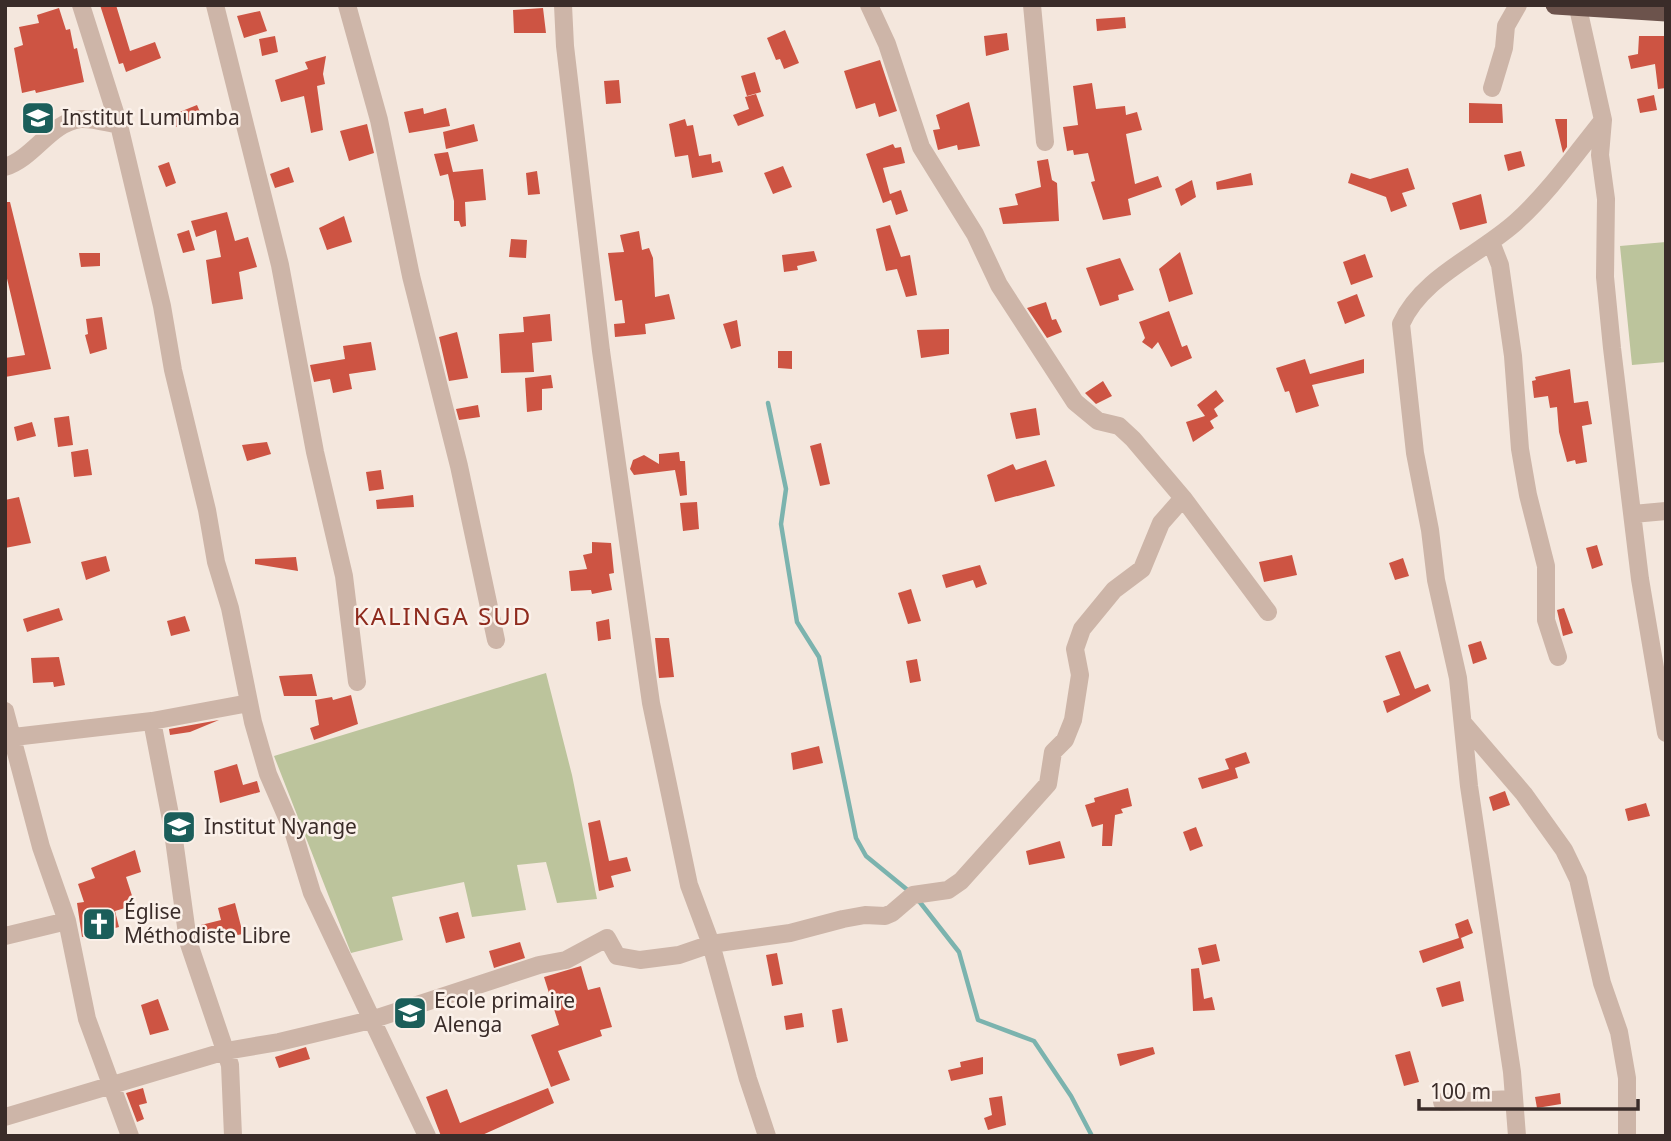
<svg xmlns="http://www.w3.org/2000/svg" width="1671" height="1141" font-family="'Noto Sans',sans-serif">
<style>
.green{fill:#bcc49c}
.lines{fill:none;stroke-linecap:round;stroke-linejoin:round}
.stream{stroke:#7bb3ae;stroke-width:4.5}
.building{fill:#cd5443}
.minor{stroke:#cdb5a8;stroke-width:18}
.trunk{stroke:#6c534c;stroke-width:19}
.labels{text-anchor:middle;stroke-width:5;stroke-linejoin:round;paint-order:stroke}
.poi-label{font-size:21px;fill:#3a2c29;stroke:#fbf1ea;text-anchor:start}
.quarter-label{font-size:24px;letter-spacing:2px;fill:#8e2a1d;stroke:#fbf1ea}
</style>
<rect width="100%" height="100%" fill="#f4e7dd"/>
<path class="green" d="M1666,242V362L1632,365L1620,246Z
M546,673L572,775L597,899L557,903L546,862L517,865L526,910L472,917L464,882L392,897L403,940L351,953L274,756Z"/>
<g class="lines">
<path class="stream" d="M768,403L786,489L781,524L797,622L819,657L856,838L866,856L910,892
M919,901L959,952L978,1020L1034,1041L1071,1096L1092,1136"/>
</g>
<path class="building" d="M100,5H116L130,51L155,42L161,58L126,72L123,63L119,64Z
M59,8L66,30L70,29L74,49L77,48L84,82L36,93L35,90L22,93L14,48L23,45L19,27L39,23L37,15Z
M543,8L546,33H514L513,10Z
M260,11L267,31L244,38L237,16Z
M1125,17L1126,28L1097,31L1096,19Z
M785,30L799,63L784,69L780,59L776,60L767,38Z
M1007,33L1009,50L986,56L984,36Z
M275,36L278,52L262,56L259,39Z
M1639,36H1666V88L1658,89L1655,64L1631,69L1628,56L1638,54Z
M326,56L323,74L325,84L317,86L323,130L311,133L304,96L281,102L275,80L308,69L305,62Z
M880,60L897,111L879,117L875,103L856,109L844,71Z
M755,72L761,92L747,96L741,76Z
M619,80L621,103L606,104L604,81Z
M1092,83L1096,109L1125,106L1126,115L1137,112L1142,130L1126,134L1135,184L1158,176L1162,187L1128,199L1131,215L1103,220L1091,182L1095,181L1088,153L1074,155L1073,150L1067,151L1063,127L1078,125L1073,86Z
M756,94L764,116L738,126L733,115L749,109L745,97Z
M1654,95L1657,110L1640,113L1637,99Z
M969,102L980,146L958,150L957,145L938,150L933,130L940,129L936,115Z
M1469,103L1502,104L1503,123H1469Z
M197,105L202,117L176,127L172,115Z
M423,108L424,114L446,108L450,126L409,133L404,112Z
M685,119L687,126L693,125L699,156L711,154L712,163L720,161L723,172L692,178L688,155L675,157L669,124Z
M1555,119H1567V147L1563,153Z
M367,124L374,153L349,161L340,131Z
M474,124L478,141L446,149L443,132Z
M893,144L895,148L901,147L905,163L883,168L890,194L901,190L908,211L896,215L891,200L883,203L866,154Z
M1521,151L1525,166L1508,171L1504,155Z
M448,152L453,172L483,169L486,200L465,202L466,226L461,227L459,221H454V201L448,174L440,176L434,154Z
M1048,159L1052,180L1057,183L1059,221L1003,224L999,208L1018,205L1015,194L1041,187L1037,161Z
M169,162L176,183L166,187L158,166Z
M783,166L792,187L773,194L764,173Z
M289,167L294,182L275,188L270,174Z
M1408,168L1415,189L1402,193L1407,206L1391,212L1386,197L1348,183L1351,173L1370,179Z
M537,171L540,194L528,195L526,173Z
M1251,173L1253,185L1217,190L1216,182Z
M1192,180L1196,197L1181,206L1175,189Z
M1481,194L1487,223L1460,230L1452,203Z
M5,202H10L51,369L5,377V358L25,355L5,270Z
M227,212L235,241L248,237L257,267L239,272L243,299L212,304L206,260L221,257L216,230L196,237L191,221Z
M344,216L352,242L327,250L319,228Z
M890,225L901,257L910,255L917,295L906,297L897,269L886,271L876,229Z
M189,230L195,250L183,253L177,234Z
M639,231L642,250L649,248L653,258L655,297L669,294L675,319L645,324L646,334L615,337L614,324L625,323L622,300L615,301L608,253L624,252L620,235Z
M511,239L527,240L526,258L509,257Z
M814,251L817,261L797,266L798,270L784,272L782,255Z
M1180,252L1193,294L1169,302L1159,269Z
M79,253H100V266L81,267Z
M1365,254L1373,277L1351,285L1343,262Z
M1120,258L1134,290L1118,295L1119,300L1100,306L1086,268Z
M1357,294L1365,316L1345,324L1337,302Z
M1046,302L1052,320L1056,319L1062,332L1047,338L1027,308Z
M1169,311L1182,347L1187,345L1192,358L1171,367L1158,342L1152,349L1142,342L1145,338L1139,322Z
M550,314L552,341L532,343L534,372L501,373L499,334L524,332L523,317Z
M102,317L107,349L90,354L85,335L88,334L86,319Z
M737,320L741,346L731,349L723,324Z
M949,329V354L921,358L917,330Z
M457,332L468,378L449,381L439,337Z
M371,342L376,370L349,374L352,389L333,393L330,379L314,382L310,365L345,359L343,346Z
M778,351H792V369L778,368Z
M1305,359L1310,374L1364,359V373L1312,385L1319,406L1296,413L1289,391L1285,392L1276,368Z
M1570,369L1574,403L1588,401L1592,424L1582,426L1587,462L1576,464L1575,460L1567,462L1559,432L1557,407L1550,408L1548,396L1534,398L1532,381L1536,380L1535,377Z
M551,375L553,388L542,389V410L527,412L525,378Z
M1103,381L1112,396L1096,404L1085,393Z
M1216,390L1224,401L1214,409L1218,416L1210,421L1214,428L1193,442L1186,422L1205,416L1197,405Z
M478,405L480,417L459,420L456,409Z
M1036,408L1040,435L1016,439L1010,413Z
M69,416L73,445L58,447L54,418Z
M32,422L36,436L17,441L14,427Z
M267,442L271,454L247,461L242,445Z
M821,443L830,484L820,486L810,446Z
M88,449L92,475L74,477L71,452Z
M679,452L680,461H685L687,495L680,496L675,470L634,475L630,469L633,460L644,455L659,464V454Z
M1046,460L1055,486L995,502L987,475L1013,464L1016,470Z
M381,470L384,489L369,491L366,472Z
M413,495L414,507L377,509L376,500Z
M19,497L31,543L5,548V500Z
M697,502L699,529L683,531L680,503Z
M592,542L611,543L614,573L609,574L612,590L592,594L591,590L571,591L569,571L587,569L583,555L592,553Z
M1597,545L1603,565L1592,569L1586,548Z
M1292,555L1297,575L1264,582L1259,562Z
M106,556L110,571L86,580L81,562Z
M296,557L298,571L255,564V559Z
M1403,558L1409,576L1395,580L1389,563Z
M980,565L987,584L976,588L973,580L946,588L942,575Z
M911,589L921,621L908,624L898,593Z
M59,608L63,620L27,632L23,619Z
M1564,608L1573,633L1563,636L1557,610Z
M185,616L190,631L171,636L167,621Z
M609,619L611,639L598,641L596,622Z
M655,638H669L674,677L659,678Z
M1481,641L1487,659L1473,664L1468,645Z
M1400,651L1415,689L1428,684L1431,691L1387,713L1383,701L1400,695L1385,656Z
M59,657L65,685L54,687L53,682L33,683L31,658Z
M917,659L921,681L910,683L906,661Z
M312,674L317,696H284L279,676Z
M351,695L358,724L314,740L310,728L319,725L315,700L332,697L333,700Z
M219,720L190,732L170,735L169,729Z
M819,746L823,763L793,770L791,753Z
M1246,752L1250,763L1235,768L1238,778L1202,789L1198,778L1229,769L1225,759Z
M237,764L243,785L257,781L260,792L220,803L214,771Z
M1128,788L1132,806L1121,809L1123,813L1115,815L1112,846H1102L1103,824L1092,827L1085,805L1095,802L1094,798Z
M1505,791L1510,805L1493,811L1489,797Z
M1646,803L1650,816L1628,821L1625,809Z
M600,820L609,861L627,857L631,871L611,876L614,887L599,891L588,823Z
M1196,827L1203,846L1190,851L1183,832Z
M1060,841L1065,858L1029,865L1026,851Z
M135,850L141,872L126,877L135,905L115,911L119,927L82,937L77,903L84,902L78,884L95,878L91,868Z
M235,903L243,934L200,942L197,926L221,920L218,908Z
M458,912L465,938L446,943L439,917Z
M1468,919L1473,933L1461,938L1464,948L1423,963L1419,951L1459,938L1455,924Z
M520,942L525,958L494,968L489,951Z
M1216,944L1220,961L1202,965L1198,948Z
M777,953L783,984L772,986L766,955Z
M581,966L588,990L600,987L612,1027L600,1030L602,1036L558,1051L570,1080L551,1087L531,1035L559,1025L544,977Z
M1199,968L1204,999L1212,997L1215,1010L1193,1011L1191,969Z
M1460,981L1464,1001L1442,1007L1436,988Z
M158,999L169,1030L150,1035L141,1005Z
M842,1008L848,1041L837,1043L832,1010Z
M802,1013L804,1027L786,1030L784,1016Z
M306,1047L310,1059L279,1068L275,1057Z
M1153,1047L1155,1054L1120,1066L1117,1054Z
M1410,1051L1419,1082L1404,1086L1395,1055Z
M983,1057V1074L951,1081L948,1070L961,1067L960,1062Z
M143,1088L147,1103L139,1105L144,1119L137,1122L126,1093Z
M548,1088L554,1103L480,1136H441L426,1097L447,1089L460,1123Z
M1560,1093L1561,1104L1537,1108L1535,1097Z
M1002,1096L1006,1125L988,1130L984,1118L992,1115L989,1098Z"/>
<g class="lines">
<path class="minor" d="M81,5L119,125L162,306L173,370L207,510L216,562L230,608L253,722L268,774L294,834L312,893L427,1136
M215,5L280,265L315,452L344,576L357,682
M347,5L379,120L411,276L459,466L496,640
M563,5L565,46L601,351L651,703L689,885L711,944L748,1079L767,1136
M869,5L887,44L921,147L975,234L999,285L1075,402L1098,421L1119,426L1133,439L1183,498L1268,612
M1032,5L1045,142
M1578,8L1603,120L1600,155L1606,199L1605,277L1612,348L1640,579L1666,733
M1492,88L1504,48L1506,26L1518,5
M5,167C34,158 50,123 80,119C93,118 107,123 119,125
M1491,242L1500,265L1513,356L1520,449L1528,495L1546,566V620L1558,657
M1633,514L1666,511
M5,711L41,847L67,921L87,1019L130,1136
M152,721L172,825L188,941L230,1065L233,1136
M1464,724L1524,794L1564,850L1578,879L1602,983L1619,1032L1627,1078V1136
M5,738L152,721L249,703
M5,936L67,921
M1442,1102L1514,1099
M5,1117L226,1051L279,1042L371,1020L539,965L566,960L607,938L617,956L640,960L679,955L711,944L790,933L843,919L865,915L885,916L892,913L913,895L948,890L961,881L1048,784L1053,752L1065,740L1073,720L1080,675L1075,649L1082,629L1114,590L1142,569L1161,523L1183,498
M1517,1136L1512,1072L1469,786L1458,678L1436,580L1430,530L1415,453L1401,324C1422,277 1478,256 1516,222C1549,192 1575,155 1603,120"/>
<path class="trunk" d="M1555,5L1666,12"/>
</g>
<defs>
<g id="school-square" transform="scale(1.75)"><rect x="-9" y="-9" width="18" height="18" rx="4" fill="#1b5e5a" stroke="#fbf1ea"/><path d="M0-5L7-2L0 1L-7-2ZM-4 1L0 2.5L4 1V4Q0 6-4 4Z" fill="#fff"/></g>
<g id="church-square" transform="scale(1.75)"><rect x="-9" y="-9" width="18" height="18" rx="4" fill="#1b5e5a" stroke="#fbf1ea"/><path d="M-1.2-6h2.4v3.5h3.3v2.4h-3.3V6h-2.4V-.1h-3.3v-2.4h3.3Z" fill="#fff"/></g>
</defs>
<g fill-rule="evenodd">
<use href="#school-square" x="38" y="118"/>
<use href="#school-square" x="179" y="827"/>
<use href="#church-square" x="99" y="924"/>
<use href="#school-square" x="410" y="1013"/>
</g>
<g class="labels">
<g class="poi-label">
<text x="62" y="125">Institut Lumumba</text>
<text x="204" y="834">Institut Nyange</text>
<text x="124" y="919">Église<tspan x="124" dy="24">Méthodiste Libre</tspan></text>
<text x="434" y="1008">Ecole primaire<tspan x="434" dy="24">Alenga</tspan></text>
</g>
<g class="quarter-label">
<text x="443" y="625">KALINGA SUD</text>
</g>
</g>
<rect width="1671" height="1141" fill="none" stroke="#3a2c29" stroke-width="14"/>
<path d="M1419 1099v10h219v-10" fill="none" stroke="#3a2c29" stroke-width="3.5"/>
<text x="1430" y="1099" font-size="21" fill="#3a2c29" stroke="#fbf1ea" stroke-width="5" paint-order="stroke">100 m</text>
</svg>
